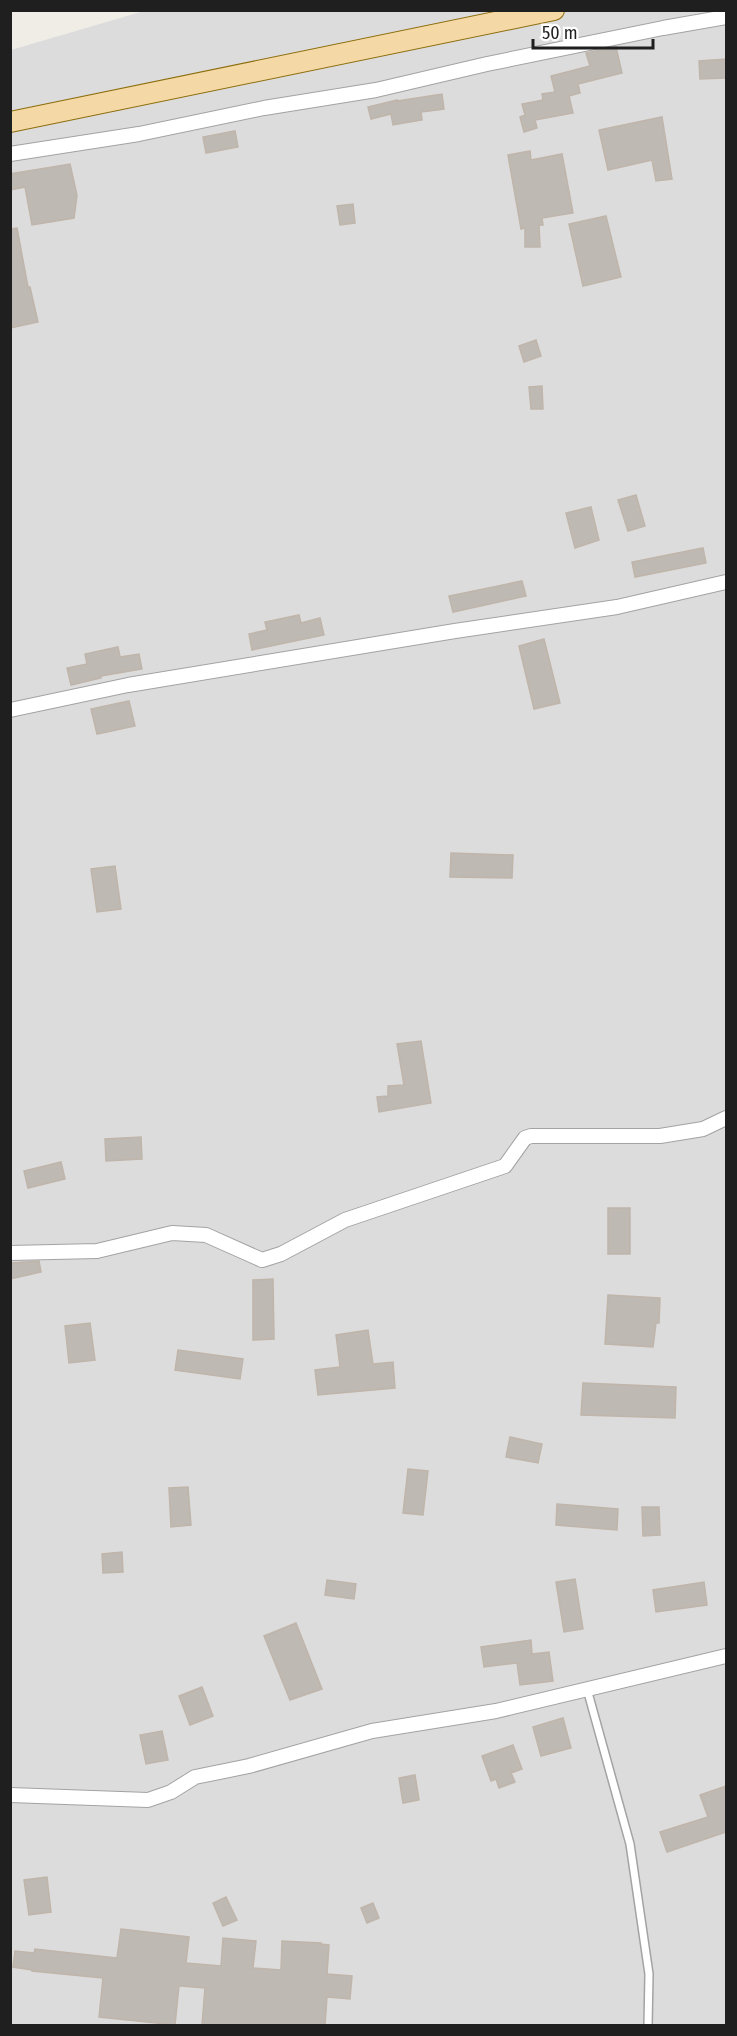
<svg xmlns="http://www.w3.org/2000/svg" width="737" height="2036" font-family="'Fira Sans Condensed',sans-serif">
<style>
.residential{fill:#dddcdc}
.building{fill:#bfb9b3;stroke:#bfb5aa;stroke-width:1.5}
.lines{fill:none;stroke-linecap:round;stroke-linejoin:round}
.lane-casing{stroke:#a3a3a3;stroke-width:10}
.street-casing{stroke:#a3a3a3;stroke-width:16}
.primary-casing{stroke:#8d6e0d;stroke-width:22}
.lane{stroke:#fff;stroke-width:7}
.street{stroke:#fff;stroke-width:14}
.primary{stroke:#f4d9a7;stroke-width:20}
</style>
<rect width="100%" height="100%" fill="#efede6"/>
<path class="residential" d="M144,11H726V2025L11,2026V50Z"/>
<path class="building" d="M616,47L622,73L578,84L580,93L569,96L573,113L535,120L537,128L524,132L520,117L525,115L522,104L543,100L542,94L555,92L551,76L590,66L586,53Z
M726,59V78L700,79L699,61Z
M442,94L444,109L421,112L422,120L393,125L391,114L371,119L368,107L397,100V101Z
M662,117L672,179L656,181L652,160L608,170L599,130Z
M235,131L238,147L206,153L203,137Z
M530,151L531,160L562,154L573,213L542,218L543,225H539L540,247H525V228L521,229L508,155Z
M70,164L77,195L74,218L32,225L25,187L10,190V174Z
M353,204L355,223L340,225L337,206Z
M606,216L621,277L583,286L569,224Z
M17,228L28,287H30L38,322L10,328V229Z
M536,340L541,356L524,362L519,346Z
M542,386L543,409H531L529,387Z
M636,495L645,526L628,531L618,500Z
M591,507L599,540L575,548L566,513Z
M703,548L706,563L635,577L632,562Z
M522,581L526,596L453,612L449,596Z
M299,615L301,623L320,618L324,635L252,650L249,634L267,630L265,622Z
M544,639L560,703L534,709L519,646Z
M118,647L120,657L139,654L142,669L101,676V678L71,685L67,668L87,664L85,654Z
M129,701L135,726L97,734L91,709Z
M451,853L513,855L512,878L450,877Z
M115,866L121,909L97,912L91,869Z
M421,1041L431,1103L379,1112L377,1097L388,1096V1086L404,1085L397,1044Z
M141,1137L142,1159L106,1161L105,1139Z
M61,1162L65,1179L28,1188L24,1171Z
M608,1208H630V1254H608Z
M39,1261L41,1272L10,1279V1263Z
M273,1279L274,1339L253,1340V1280Z
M608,1295L660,1298L659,1323H656L653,1347L605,1344Z
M90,1323L95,1360L69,1363L65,1326Z
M368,1330L373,1364L393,1362L395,1388L318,1395L315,1370L340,1367L336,1335Z
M178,1350L243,1359L240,1379L175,1370Z
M583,1383L676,1387L675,1418L581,1415Z
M510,1437L542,1444L538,1463L506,1457Z
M408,1469L428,1471L423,1515L403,1513Z
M188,1487L191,1525L171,1527L169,1488Z
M557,1504L618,1509L617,1530L556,1525Z
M642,1507H659L660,1535L643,1536Z
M122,1552L123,1572L103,1573L102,1554Z
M575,1579L583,1629L564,1632L556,1582Z
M327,1580L356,1584L354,1599L325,1595Z
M704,1582L707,1605L656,1612L653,1590Z
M296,1623L322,1689L290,1700L264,1636Z
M531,1640L532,1654L549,1652L553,1681L520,1685L517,1663L484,1667L481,1647Z
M202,1687L213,1716L190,1725L179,1696Z
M563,1718L571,1748L541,1756L533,1727Z
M162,1731L168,1760L146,1764L140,1735Z
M513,1745L522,1769L511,1773L515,1782L499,1788L496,1779L491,1781L482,1756Z
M415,1775L419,1800L403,1803L399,1778Z
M726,1786V1832L667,1852L660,1832L708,1817L700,1795Z
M47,1877L51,1912L29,1915L24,1880Z
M226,1897L237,1920L223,1926L213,1903Z
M373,1903L379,1918L367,1923L361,1908Z
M121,1929L189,1937L186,1963L221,1966L223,1938L256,1941L253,1968L281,1970L282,1941L321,1943V1944L329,1945L327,1974L352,1976L350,1999L327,1997L325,2025H202L205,1988L181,1986H179L175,2025L99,2017L103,1978L32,1971V1970L13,1967L15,1951L34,1953L35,1949L117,1958Z"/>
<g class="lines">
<g class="lane-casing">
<path id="lane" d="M587,1689L630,1844L649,1974L648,2026"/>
</g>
<g class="street-casing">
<path id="street" d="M10,154L139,134L264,108L376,90L487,64L663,28L726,17
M10,710L128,685L455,631L617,607L726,582
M10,1253L97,1251L172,1233L206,1235L262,1260L281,1254L345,1220L505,1166L525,1138L531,1136H660L703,1129L726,1118
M10,1795L148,1800L171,1792L195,1777L249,1766L372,1731L496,1711L726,1656"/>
</g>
<g class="primary-casing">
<path id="primary" d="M10,122L554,10"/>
</g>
<use href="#lane" class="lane"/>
<use href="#street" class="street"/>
<use href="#primary" class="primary"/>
</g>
<rect width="737" height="2036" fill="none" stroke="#1f1f1f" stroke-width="24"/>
<path d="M533 39v9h120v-9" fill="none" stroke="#1f1f1f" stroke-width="3"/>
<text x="542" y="39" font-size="18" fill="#1f1f1f" stroke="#ffffff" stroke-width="4.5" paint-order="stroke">50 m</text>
</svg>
